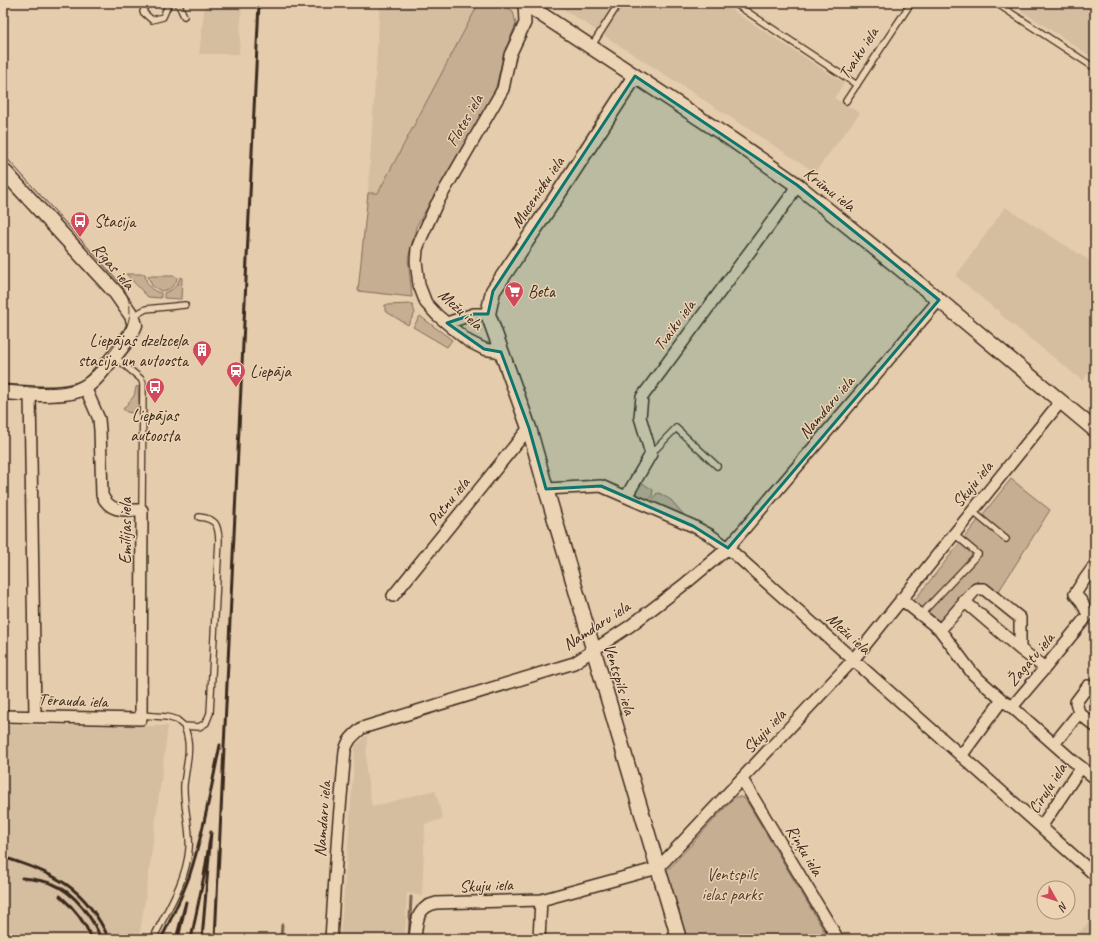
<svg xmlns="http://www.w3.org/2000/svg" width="1098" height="942" font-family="Caveat,sans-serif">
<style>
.built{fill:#d5bda0}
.green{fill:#c6ae93;stroke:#806c58}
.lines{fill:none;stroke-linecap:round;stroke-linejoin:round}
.stream{stroke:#76624f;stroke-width:3}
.service-casing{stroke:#3b2a1e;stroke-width:8}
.minor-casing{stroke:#3b2a1e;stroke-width:14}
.tertiary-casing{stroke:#3b2a1e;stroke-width:17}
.service{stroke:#ecd3b3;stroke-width:5.5}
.minor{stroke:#ecd3b3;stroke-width:11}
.tertiary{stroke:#ecd3b3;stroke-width:14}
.tram{stroke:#3b2a1e;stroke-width:1}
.rail{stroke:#3b2a1e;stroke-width:3}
.marked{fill:#0f766e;fill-opacity:0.2;stroke:#0f766e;stroke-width:3;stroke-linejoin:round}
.labels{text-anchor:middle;stroke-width:3;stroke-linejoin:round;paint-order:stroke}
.street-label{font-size:17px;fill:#3b2a1e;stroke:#ecd3b3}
.poi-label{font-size:17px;fill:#3b2a1e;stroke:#ecd3b3;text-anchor:start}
.park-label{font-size:17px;fill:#503e30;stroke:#ecd3b3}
</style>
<rect width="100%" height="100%" fill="#e5ccad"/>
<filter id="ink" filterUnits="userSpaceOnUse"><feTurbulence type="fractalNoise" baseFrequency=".025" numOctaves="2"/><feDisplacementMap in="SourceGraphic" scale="8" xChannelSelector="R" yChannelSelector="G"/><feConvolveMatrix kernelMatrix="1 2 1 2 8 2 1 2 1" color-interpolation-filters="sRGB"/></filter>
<g filter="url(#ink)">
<path class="built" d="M205,3H242L239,54H199Z
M380,3H479L378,193H368Z
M554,3H721L844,83L834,98L860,113L815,172Z
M1010,3H1095V59Z
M1005,207L1095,264V363L1083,381L1018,329L1000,314L1001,312L998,309L996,310L956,276Z
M3,725L168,726L149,872L139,939H3Z
M367,735L366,771L372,807L435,790L443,819L425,824L422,896L407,893L405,939H340L349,831L355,746Z
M1095,916V939H1073Z"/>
<path class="green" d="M479,3H499L513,11L516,24L504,53L495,91L416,227L408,259L412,297L358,291L368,193H378Z
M126,274H145C146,285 151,291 161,293V298L148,297Z
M148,276H175L177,278C176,286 169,290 161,291L152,286Z
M180,277L182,278L181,299L164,298V293C173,290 178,286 180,277Z
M412,304L415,313L408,325L385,311V305Z
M420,316L452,340L447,347L413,327Z
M138,386L139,405L133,413L127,412L123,409L134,396L136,387Z
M1011,479L1050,510L997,594L977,581L940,622L913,602Z
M639,481L653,490L652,497L649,500L633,492Z
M659,493L671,500L684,515L652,501L656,494Z
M735,797H741L746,800L829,939H684L665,873Z"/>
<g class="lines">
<path class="stream" d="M281,939L282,925
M409,939L411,897"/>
<g class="service-casing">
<path id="service" d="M146,3L143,12L152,20L163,17L169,3
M178,3L184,16
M734,3L857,85
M996,3L1095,68
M591,47L619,3
M846,101L911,3
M133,316L146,309L185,305
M114,356L141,379L143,383L142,510
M651,454L676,428L717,466
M972,511L1006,539
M923,616L924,611L978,554L954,534
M141,715L167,717L177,720L184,726L199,727L206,723L210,713L219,540C218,524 216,519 199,517
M153,939C167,910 186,882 189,849C191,828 183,807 184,785C186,765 193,746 184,726"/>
</g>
<g class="minor-casing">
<path id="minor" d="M447,323L474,314H488
M501,352L484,349L468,341L437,315L426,303L419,285L416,261L417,249L422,236L436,205L503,89L510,55L525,23L524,3
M30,393L35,716
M546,489L601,486L693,526L710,535L728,548L1095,875
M626,497L651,454L640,417L642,397L788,200L797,185
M393,596L529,428
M901,599L940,630
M964,601L1020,649
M1095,691L1088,686L1076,702L1079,713L1095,726
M1002,700L973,674L940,630L976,589H984L1020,618V649L1045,668
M1012,707L1072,760L1095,778
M3,716L141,719L142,510C125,510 110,513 102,495L100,430L99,419L85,387
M1054,744L1079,713
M961,756L1002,700L1012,707L1045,668L1088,615L1082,602L1075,594L1082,583L1095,565
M742,779L838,939
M1041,827L1081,767
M331,939L338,831L345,751C348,739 353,736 362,728L574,663L630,626L686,583L728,548L939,300
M415,939C417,921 416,908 436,903L541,900L658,868L853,660L1061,401
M539,939L541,900"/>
</g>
<g class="tertiary-casing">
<path id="tertiary" d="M524,3L731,139L797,185L939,300L1095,430
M635,76L555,199L493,291L488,314L529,428L546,489L679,939
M3,170L116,293L132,316L135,325C130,338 120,349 111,360C103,369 96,381 85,387C67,398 25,393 3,392"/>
</g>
<use href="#service" class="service"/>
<use href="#minor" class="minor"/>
<use href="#tertiary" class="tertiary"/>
<path class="tram" d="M3,154L121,284C132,300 133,317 123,334C111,351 94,376 74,384C55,391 23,386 3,385"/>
<path class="rail" d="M3,857C55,874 85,886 109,939
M22,878C33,879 43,880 53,884C75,893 93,918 101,939
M60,896C74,908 85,922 92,939
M161,939C171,919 181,899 189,877C203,834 211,789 220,745
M176,939L186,902L178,939
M191,939L204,876L211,832L202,939
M215,939L259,3"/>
</g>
</g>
<path class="marked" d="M635,76L797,185L939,300L728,548L693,526L601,486L546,489L529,428L501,352L484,349L447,323L474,314H488L493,291Z"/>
<defs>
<g id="bus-pin" transform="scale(1)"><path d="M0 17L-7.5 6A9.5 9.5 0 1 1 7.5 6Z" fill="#d1495b" stroke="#ecd3b3"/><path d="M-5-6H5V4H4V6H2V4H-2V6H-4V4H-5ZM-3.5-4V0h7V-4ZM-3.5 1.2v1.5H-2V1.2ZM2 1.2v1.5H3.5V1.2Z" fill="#fff"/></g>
<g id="supermarket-pin" transform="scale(1)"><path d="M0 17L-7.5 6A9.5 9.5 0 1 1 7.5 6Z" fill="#d1495b" stroke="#ecd3b3"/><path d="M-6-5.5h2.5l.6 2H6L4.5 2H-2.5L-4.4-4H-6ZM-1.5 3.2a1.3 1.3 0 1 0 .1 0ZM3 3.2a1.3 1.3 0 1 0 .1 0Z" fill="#fff"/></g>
<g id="building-pin" transform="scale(1)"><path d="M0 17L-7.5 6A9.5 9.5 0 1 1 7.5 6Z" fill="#d1495b" stroke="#ecd3b3"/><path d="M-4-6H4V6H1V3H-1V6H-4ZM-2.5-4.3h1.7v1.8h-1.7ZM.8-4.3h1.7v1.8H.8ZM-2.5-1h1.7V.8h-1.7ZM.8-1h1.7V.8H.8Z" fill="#fff"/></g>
<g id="station-pin" transform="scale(1)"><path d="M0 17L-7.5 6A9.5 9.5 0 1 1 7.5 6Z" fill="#d1495b" stroke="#ecd3b3"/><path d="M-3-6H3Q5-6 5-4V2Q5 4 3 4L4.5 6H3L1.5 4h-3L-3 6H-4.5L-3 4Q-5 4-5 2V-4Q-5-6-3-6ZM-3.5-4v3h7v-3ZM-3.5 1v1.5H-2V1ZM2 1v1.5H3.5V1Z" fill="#fff"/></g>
</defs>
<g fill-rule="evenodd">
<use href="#bus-pin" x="80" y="221"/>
<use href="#supermarket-pin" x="514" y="291"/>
<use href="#building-pin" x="202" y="350"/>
<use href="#station-pin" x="236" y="371"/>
<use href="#bus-pin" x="155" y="387"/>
</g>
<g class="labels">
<g class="street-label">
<text transform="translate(858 53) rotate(-57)" y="6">Tvaiku iela</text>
<text transform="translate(464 120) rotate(-60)" y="6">Flotes iela</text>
<text transform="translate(830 189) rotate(38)" y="6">Krūmu iela</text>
<text transform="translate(537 192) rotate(-56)" y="6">Mucenieku iela</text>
<text transform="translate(114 266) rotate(49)" y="6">Rīgas iela</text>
<text transform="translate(461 309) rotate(41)" y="6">Mežu iela</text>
<text transform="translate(674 325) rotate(-54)" y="6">Tvaiku iela</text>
<text transform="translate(826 407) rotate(-50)" y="6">Namdaru iela</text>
<text transform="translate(972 484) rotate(-51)" y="6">Skuju iela</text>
<text transform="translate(448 501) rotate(-51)" y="6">Putnu iela</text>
<text transform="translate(125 531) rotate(-90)" y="6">Emīlijas iela</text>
<text transform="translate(596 625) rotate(-33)" y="6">Namdaru iela</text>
<text transform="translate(849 633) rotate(42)" y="6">Mežu iela</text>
<text transform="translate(1030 659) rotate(-50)" y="6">Žagatu iela</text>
<text transform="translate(620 679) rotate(73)" y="6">Ventspils iela</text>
<text transform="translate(73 700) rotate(2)" y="6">Tērauda iela</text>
<text transform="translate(764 731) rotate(-47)" y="6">Skuju iela</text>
<text transform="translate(1047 788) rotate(-57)" y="6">Cīruļu iela</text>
<text transform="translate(322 819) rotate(-86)" y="6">Namdaru iela</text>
<text transform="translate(805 850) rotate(59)" y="6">Riņķu iela</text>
<text transform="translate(486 885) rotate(-2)" y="6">Skuju iela</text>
</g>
<g class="poi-label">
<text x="94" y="227">Stacija</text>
<text x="528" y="297">Beta</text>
<text x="188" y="346" text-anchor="end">Liepājas dzelzceļa<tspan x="188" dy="20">stacija un autoosta</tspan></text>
<text x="250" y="377">Liepāja</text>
<text x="155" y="421" text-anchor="middle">Liepājas<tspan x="155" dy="20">autoosta</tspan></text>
</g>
<g class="park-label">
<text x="732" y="880">Ventspils<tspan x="732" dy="20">ielas parks</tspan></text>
</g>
</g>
<rect width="1098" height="942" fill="none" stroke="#ecd3b3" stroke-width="16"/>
<rect x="8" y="8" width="1082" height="926" fill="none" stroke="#3b2a1e" stroke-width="1.5" filter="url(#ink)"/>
<g transform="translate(1056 900) rotate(129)"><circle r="19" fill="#ecd3b3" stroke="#a58f77"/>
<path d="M0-3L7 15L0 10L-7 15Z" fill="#d1495b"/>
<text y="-6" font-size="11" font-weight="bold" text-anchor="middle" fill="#3b2a1e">N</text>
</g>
</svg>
